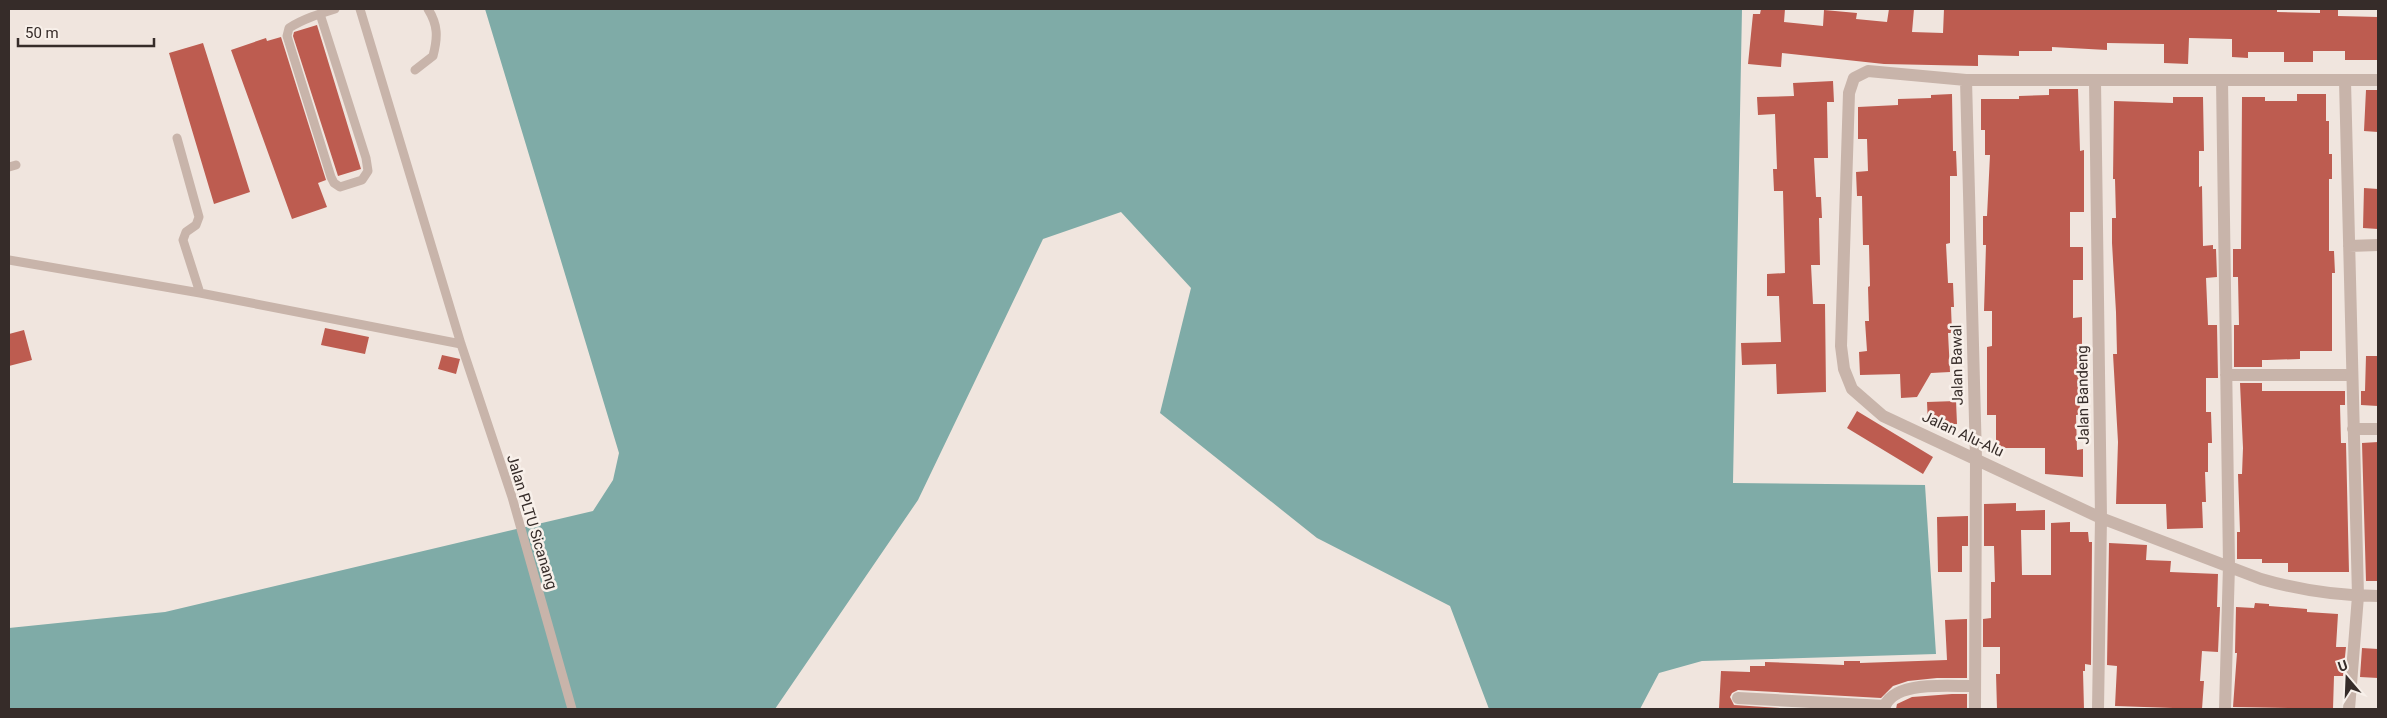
<svg xmlns="http://www.w3.org/2000/svg" width="2387" height="718" font-family="Roboto,sans-serif">
<style>
.water{fill:#7faba7}
.building{fill:#bd5c50}
.lines{fill:none;stroke-linecap:round;stroke-linejoin:round}
.lane{stroke:#c8b4aa;stroke-width:9}
.street{stroke:#c8b4aa;stroke-width:12}
.labels{text-anchor:middle;stroke-width:5;stroke-linejoin:round;paint-order:stroke}
.street-label{font-size:15px;fill:#362c29;stroke:#f8f0ea}
</style>
<rect width="100%" height="100%" fill="#f0e5de"/>
<path class="water" d="M485,9H1742L1733,483L1925,485L1936,654L1702,661L1659,673L1640,709H1489L1450,606L1317,538L1160,413L1191,288L1121,212L1043,239L918,500L775,709H9V628L165,612L593,511L613,480L619,453Z"/>
<path class="building" d="M1761,9H1785L1784,22L1823,26L1824,10L1857,13L1856,19L1887,22L1889,9H1914L1912,32L1943,33L1944,9H2277V12L2320,13V9H2338V16L2378,17V60H2345V51H2313V62H2284V52H2248V58L2232,57V39L2189,38L2188,64L2164,63V44L2107,43V50L2052,47V51H2019V56L1978,55V66L1884,64L1782,53L1781,67L1748,64L1753,14H1760Z
M317,25L361,169L338,176L293,36L294,32Z
M281,37L326,180L318,183L327,207L292,219L231,50L266,38L267,41Z
M203,43L250,192L214,204L169,53Z
M1833,81L1834,102H1827L1828,158H1814L1816,197H1821L1822,218H1819L1820,265H1811L1813,304H1825L1826,392L1777,394L1776,364L1742,365L1741,343L1781,342L1779,296H1767V274L1785,273L1783,191H1774L1773,169H1777L1775,114L1758,115L1757,97L1794,96L1793,83Z
M2049,89H2078L2080,151L2084,150V212H2070V247H2083V280H2073V318L2082,317V350H2085V372H2079L2080,415H2076L2077,450L2083,449V477L2045,474V448H1996V415H1987V347L1992,346V311H1984L1986,245H1983V216H1987L1990,155H1985V130H1981V99H2019V96L2049,95Z
M2366,90H2378V132L2364,131Z
M1952,94L1953,151H1956L1957,176H1950V243L1946,244L1948,283H1953L1954,307H1951L1952,333H1948L1950,372L1931,373L1917,397L1901,398L1900,374L1860,375L1859,352L1867,351L1865,321H1869L1868,287L1870,286L1869,245H1863L1862,196H1857L1856,172L1868,171L1867,139H1858V107L1898,105V99L1931,98V95Z
M2297,94H2326V121H2329V154H2332V179H2329V251H2334L2335,273H2332V351H2300V359L2267,360H2262V367H2234V325H2239L2238,277H2233V249H2241L2242,97H2265V101H2297Z
M2173,97H2203L2204,151H2199V187L2202,186L2203,246L2213,245V249H2216L2217,277L2206,278L2208,325H2217L2218,378H2206V412H2211L2212,443H2208V472H2205L2206,502H2202L2203,528L2167,529L2166,504H2116L2118,442L2113,354H2117L2116,312L2112,243V218H2116L2115,179H2113L2114,101L2173,103Z
M2364,188L2378,189V229L2363,228Z
M325,328L369,337L365,354L321,345Z
M24,330L32,360L9,366V334Z
M442,355L460,359L456,374L438,369Z
M2366,356H2378V406L2361,405V391H2365Z
M2240,383H2262V391H2345V405H2340L2341,443H2346L2349,572H2288V563H2262V559H2237V532H2240L2238,474H2242L2243,448Z
M1956,401L1957,424L1928,425L1927,402Z
M1857,411L1933,457L1923,474L1847,428Z
M2378,442V581H2366L2362,443Z
M2016,503V511L2045,510V530H2021L2022,575H2051V523L2070,522V532H2088L2089,542H2092L2091,665L2085,664V671H2083L2084,709H1997L1996,674H2000V647H1983V619L1991,618V582H1995L1994,546H1984V504Z
M1968,516V546H1962V572H1938L1937,517Z
M2109,543L2147,545L2146,560L2171,561L2170,572L2218,574L2217,607H2220L2218,652L2202,651L2200,681H2204L2202,709L2115,706L2117,666L2107,665Z
M2255,603L2269,604V606L2307,609V612L2338,614L2336,647H2346L2343,676H2334L2333,709L2233,707L2237,653H2235L2236,607L2254,608Z
M1967,619V678H1937L1908,681L1893,686L1881,698L1738,690L1732,693L1730,697L1734,705L1795,709H1719L1721,671L1750,672V666H1765V662L1844,665V661H1860V663L1947,660L1945,620Z
M2362,648L2378,649V678L2360,677Z
M1952,694H1967V709H1896L1897,704L1912,697Z"/>
<g class="lines">
<path class="lane" d="M360,9L461,344L512,497L572,709
M320,14L366,158L368,171L362,180L340,187L334,183L331,177L287,36L289,28C303,19 319,14 335,9
M415,70L433,56C438,37 438,25 428,9
M177,138L199,217L196,225L186,232L183,240L200,293
M9,167L16,165
M9,260L200,293L461,344"/>
<path class="street" d="M1966,80L1976,458L1975,709
M2222,80L2229,565L2225,709
M2378,80H1966L1868,71L1854,78L1849,93L1841,346L1844,369L1852,389L1883,416L2101,518L2261,579C2299,590 2339,596 2378,596
M2095,81L2101,518L2098,709
M2345,81L2358,596L2349,709
M2349,246L2378,245
M2226,375H2351
M2353,429H2378
M1738,698L1885,706
M1884,709C1891,679 1951,687 1975,686"/>
</g>
<g class="labels">
<g class="street-label">
<text transform="translate(1957 365) rotate(-91)" y="5">Jalan Bawal</text>
<text transform="translate(2083 395) rotate(-91)" y="5">Jalan Bandeng</text>
<text transform="translate(1963 434) rotate(25)" y="5">Jalan Alu-Alu</text>
<text transform="translate(532 522) rotate(73)" y="5">Jalan PLTU Sicanang</text>
</g>
</g>
<rect width="2387" height="718" fill="none" stroke="#362c29" stroke-width="20"/>
<g transform="translate(2347 678) rotate(341)" stroke="#f8f0ea" stroke-width="4" paint-order="stroke">
<path d="M0-4L9 19L0 12L-9 19Z" fill="#362c29"/>
<text y="-8" font-size="14" font-weight="bold" text-anchor="middle" fill="#362c29">U</text>
</g>
<path d="M18 38v8h136v-8" fill="none" stroke="#362c29" stroke-width="2.5"/>
<text x="25" y="38" font-size="15" fill="#362c29" stroke="#f8f0ea" stroke-width="4" paint-order="stroke">50 m</text>
</svg>
